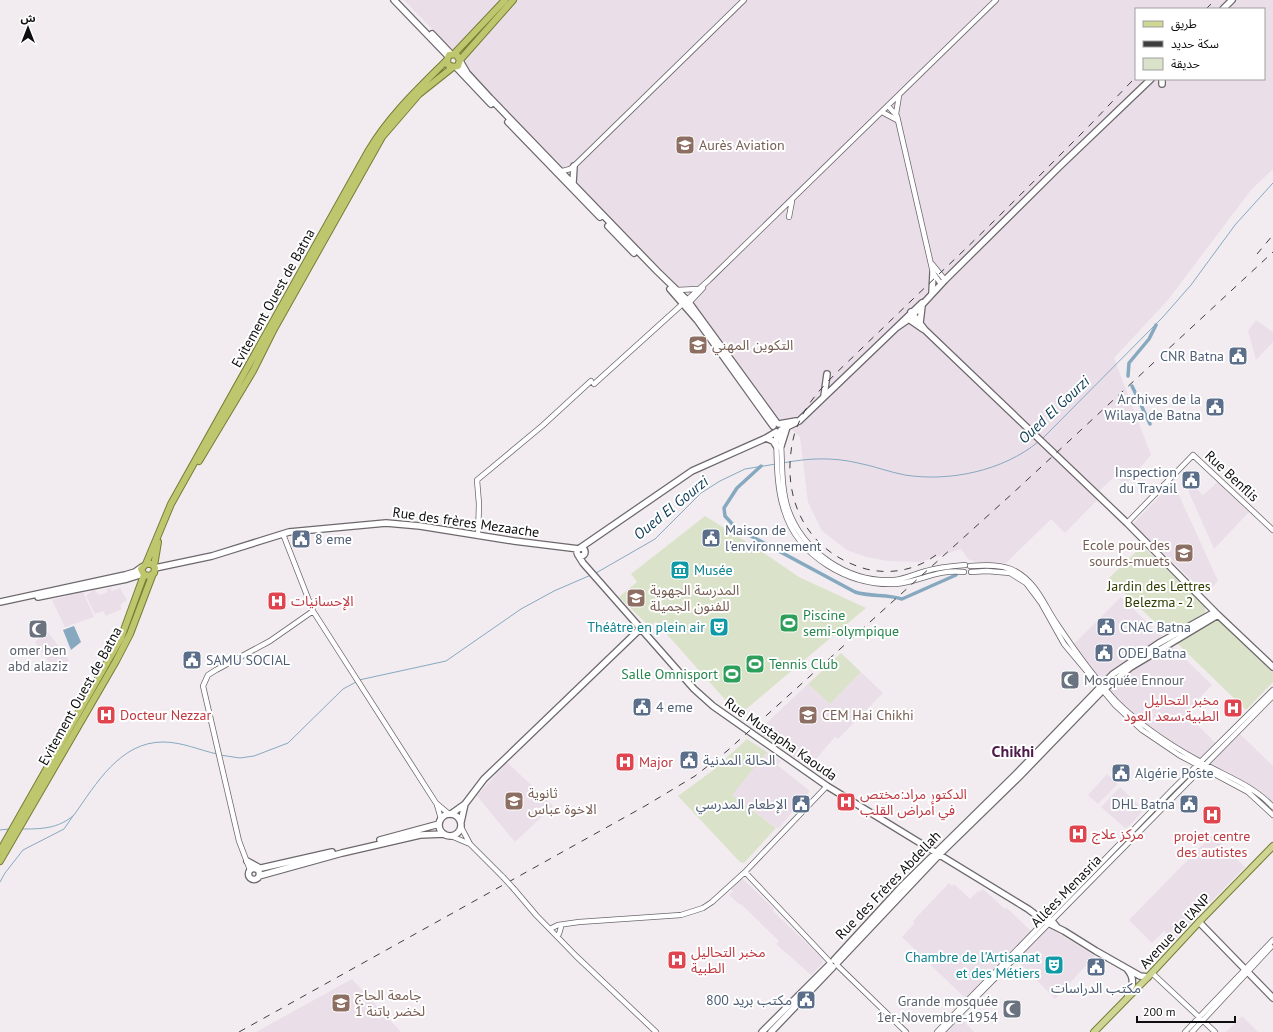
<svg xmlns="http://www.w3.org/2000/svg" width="1273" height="1032" font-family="'PT Sans','Noto Sans Arabic',sans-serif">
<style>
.built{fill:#eadee9;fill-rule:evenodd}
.green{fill:#dae3c9}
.water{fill:#86a9c0}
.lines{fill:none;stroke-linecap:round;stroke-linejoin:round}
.stream{stroke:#86a9c0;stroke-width:1}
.canal{stroke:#86a9c0;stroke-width:3.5}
.tertiary-casing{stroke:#6c686c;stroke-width:6}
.secondary-casing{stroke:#6c686c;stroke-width:8}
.primary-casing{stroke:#777d35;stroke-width:8}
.trunk-casing{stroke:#777d35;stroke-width:8}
.tertiary{stroke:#fff;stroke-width:4.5}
.secondary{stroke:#fff;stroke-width:5.5}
.primary{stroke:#cfd592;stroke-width:6}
.trunk{stroke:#bfc76e;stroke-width:6}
.rail{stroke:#413e40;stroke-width:1;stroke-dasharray:7 7;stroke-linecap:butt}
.tertiary-bridge-casing{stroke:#6c686c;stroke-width:6;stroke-linecap:butt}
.tertiary-bridge{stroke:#fff;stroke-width:4.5}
.labels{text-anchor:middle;stroke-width:4;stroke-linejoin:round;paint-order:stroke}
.education-label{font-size:14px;fill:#785e54;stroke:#fff;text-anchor:start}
.street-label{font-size:14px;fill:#0f0e0f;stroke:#fff}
.service-label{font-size:14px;fill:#4e5e75;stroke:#fff;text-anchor:start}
.culture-label{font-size:14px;fill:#0d838f;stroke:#fff;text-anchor:end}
.park-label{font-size:14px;fill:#303d00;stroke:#fff}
.health-label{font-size:14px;fill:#be3a42;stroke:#fff;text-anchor:start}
.leisure-label{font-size:14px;fill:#27864d;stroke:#fff;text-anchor:start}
.worship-label{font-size:14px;fill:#5b616d;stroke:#fff}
.water-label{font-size:15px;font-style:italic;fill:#134059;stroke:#fff}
.quarter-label{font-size:16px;font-weight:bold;fill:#4f1b4a;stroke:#fff}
</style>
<rect width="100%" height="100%" fill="#f2ecf1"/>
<path class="built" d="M404,0H1273V169L1251,190L1168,300L1114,358L1151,455L1125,485L1115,476L1099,491L1103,494L1065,533L1051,519L1006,563L975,562L968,559L961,549L921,562L888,561L866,557L847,550L822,531L808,502L800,437L771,411L707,320L556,160L482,86L465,63ZM1136,9H1264V79H1136Z
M1256,320L1273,332V342L1256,360L1248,331Z
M1220,480L1250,511L1214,549L1188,490L1193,485L1203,495Z
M1173,482L1218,581L1206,594L1133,524Z
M110,588L112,591L120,588L127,600L120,605L122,609L106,616L103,611L95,614L86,596L94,589L98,594L101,595L108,592L106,590Z
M83,592L94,617L65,627L52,600Z
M1121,597L1212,685L1185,713L1223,750L1239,733L1273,766V802L1235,777L1199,760L1144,723L1109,691L1073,645Z
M47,631L69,660L55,671L35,642Z
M861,672L883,693L838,739L835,737L809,767L757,732L808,684L830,704Z
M767,752L781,761L777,765L810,791L778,829L731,795Z
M507,762L553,806L515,842L477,796Z
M1107,774L1118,784L1098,804L1088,795Z
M1120,787L1144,810L1126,829L1101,807Z
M1212,835L1245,867L1173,941L1164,931L1152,943L1129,920Z
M742,878L774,909L773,911L823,959V963L811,975L776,944L779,941L741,904L740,905L729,895L733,891L731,889Z
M949,883L952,886L954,884L970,899L978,891L979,892L983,889L1005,909L1007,908L1031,931L966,999L902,937L914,924L913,921Z
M1051,929L1095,956L1055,999L1017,960L1047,930Z
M352,979L401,1032H256L265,1027Z
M959,1016L974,1032H944Z
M1242,1016L1258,1032H1226Z"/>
<path class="green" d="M705,516L752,545L799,577L866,608L744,711L729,704L656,622L649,626L619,597L637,582L631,574Z
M1142,546L1205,606V613L1173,632L1166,633L1109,578Z
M1219,621L1273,673V682L1246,710L1177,643L1213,622Z
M841,653L861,672L830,704L808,684Z
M747,739L767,752L732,795L776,828L744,863L740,862L678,796L712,771Z"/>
<path class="water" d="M74,626L81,642L71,650L63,630Z"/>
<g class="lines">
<path class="stream" d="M1042,439L1162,318L1191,285L1235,225L1273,183
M783,463C808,458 833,457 858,463C874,466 889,472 905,475C949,482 1003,471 1038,442
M596,573L655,539L701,493L720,481L745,469L776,464
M359,680L446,661L521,609L554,591L591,575
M220,755L240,758L254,756L288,743L343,689L356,682
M21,829C41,829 58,829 74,815C96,784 120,742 163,742C182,742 199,750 217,754
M0,830L9,829
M0,882L5,873L23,850L64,829L73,816"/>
<path class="canal" d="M1128,376L1129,363L1149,339L1156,325
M1132,386L1150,424
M761,466L737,488L724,508L725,516L736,528L855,592C871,597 886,594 902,599L956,575"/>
<g class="tertiary-casing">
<path id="tertiary" d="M888,106L897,116L933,273L941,284
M882,112L897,120
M896,114L899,96
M559,172L570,169L574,166L744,0
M789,217L792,201
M932,264L945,280
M677,290L697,289
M688,304L703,288
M594,384L709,280L996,0
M780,431C783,457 780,484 788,509C803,552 848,583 894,580C905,579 915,574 926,571C939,567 952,566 965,565
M776,432C777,457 776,486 784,510C798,557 849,586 896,584C920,582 936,569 964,572
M1127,523L1193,455L1273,530
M283,534L313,611L436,803L449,814
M478,536L479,504L477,480L542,426L591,381
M970,566C984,565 1003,564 1015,571C1037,583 1044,605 1057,624C1075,651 1094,678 1116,701C1140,725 1170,745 1199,761C1225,776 1253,785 1273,807
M971,572L987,571L1010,573L1026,583L1041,603L1064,644L1115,705L1142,730L1179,755L1248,792L1273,815
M437,805L441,819
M461,827L470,844L503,877
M451,836L470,844
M250,870L239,841L203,686L208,675L216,670L270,641L313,611
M745,872L830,962
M514,889L536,915L576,956L656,1032
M550,929L558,925L579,922L681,915L703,908L712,902L745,872L827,786
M559,934L561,927
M837,965L906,1032
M1152,973L1215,1032
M937,1032L1171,791L1273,690
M942,1032L1273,696
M1185,1032L1273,940
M1192,1032L1271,947"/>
</g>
<g class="secondary-casing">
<path id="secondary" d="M394,0L448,56
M1223,9L1232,0
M432,34L451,54
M460,61L467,73L490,98L657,271L688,301L777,423
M456,67L491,104
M1162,79V84
M508,122L600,217
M573,183L574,166
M608,226L634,253
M670,289L697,320L773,426
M932,293L933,273
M911,312L925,330L1127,523L1218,615L1273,667
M907,318L923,329
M920,323L922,306
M896,328L909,319L945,280L1059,167L1151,79
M824,396L827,374
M779,424L796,421
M781,430L799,421L922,303
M766,438L773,441L777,447
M781,446L787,427
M580,548L692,471L766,438L776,432
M577 552a4 4 0 1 1 8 0a4 4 0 1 1-8 0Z
M578,555L583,563L694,689L713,706L827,786L1028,909L1044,921L1064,931L1096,951L1140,976L1148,977
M155,568L212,556L289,532L386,523L420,526L514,541L579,549
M38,597L127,579L143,574
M0,602L125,575L135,572L142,567
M451,814L465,804L484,779L641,628
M439 825a11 11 0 1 1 22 0a11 11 0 1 1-22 0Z
M461,822L465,804
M380,840L439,824
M247,861L258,867
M248.5 874a5.5 5.5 0 1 1 11 0a5.5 5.5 0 1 1-11 0Z
M257,869L332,852
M259,876L342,853L420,835L444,834
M1040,916L1052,921L1056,926
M1199,922L1273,998
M834,960L901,887L1016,774L1113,674L1159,643L1215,612
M837,963L939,855L1019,777L1102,691L1131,667L1218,615
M1127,969C1135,978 1133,986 1128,996
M762,1032L830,964
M771,1032L833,967"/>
</g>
<g class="primary-casing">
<path id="primary" d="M1094,1032L1148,977L1199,922L1273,846"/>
</g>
<g class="trunk-casing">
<path id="trunk" d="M454,54L505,0
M460,60L513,0
M199,461L253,371L274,329L382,137L419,94L453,67
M146,564H152L155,568L154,573L150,576L144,575L141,569L146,564L171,504L369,150C390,115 418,89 447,60L449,55L456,54L460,60L458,66L453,67L448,65L447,60
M154,566L158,542
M0,851L121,638L144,575
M0,861L116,661L130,634L152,576"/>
</g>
<use href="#tertiary" class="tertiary"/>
<use href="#secondary" class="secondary"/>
<use href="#primary" class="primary"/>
<use href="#trunk" class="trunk"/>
<path class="rail" d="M1206,9L1215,0
M1257,254L1273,235
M936,555C916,570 891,575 866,569C816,555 788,514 790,463C791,447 793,434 800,420C813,392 839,371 860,350C886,325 912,300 938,275C988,228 1036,179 1084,131C1102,113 1118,95 1136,77
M239,1032L645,806L695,776L727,751L1013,493L1273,252"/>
<g class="tertiary-bridge-casing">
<path id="tertiary-bridge" d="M503,877L514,889"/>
</g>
<use href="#tertiary-bridge" class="tertiary-bridge"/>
</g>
<defs>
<g id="school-square" transform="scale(1)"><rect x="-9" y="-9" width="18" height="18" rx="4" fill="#8d6e63" stroke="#fff"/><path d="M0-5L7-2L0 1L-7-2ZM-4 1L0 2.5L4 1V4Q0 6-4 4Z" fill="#fff"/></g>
<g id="university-square" transform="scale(1)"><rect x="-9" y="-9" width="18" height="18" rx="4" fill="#8d6e63" stroke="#fff"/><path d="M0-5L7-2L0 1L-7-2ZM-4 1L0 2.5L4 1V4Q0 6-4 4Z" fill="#fff"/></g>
<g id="civic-square" transform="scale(1)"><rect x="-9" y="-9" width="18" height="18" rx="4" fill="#5c6f8a" stroke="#fff"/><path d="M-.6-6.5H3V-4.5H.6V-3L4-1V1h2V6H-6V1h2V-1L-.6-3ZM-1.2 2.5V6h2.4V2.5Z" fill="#fff"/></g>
<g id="museum-square" transform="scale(1)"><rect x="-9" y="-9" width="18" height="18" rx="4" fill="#0f9aa8" stroke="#fff"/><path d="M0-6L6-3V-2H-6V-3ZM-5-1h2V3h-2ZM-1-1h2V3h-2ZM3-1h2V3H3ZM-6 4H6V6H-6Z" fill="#fff"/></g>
<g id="hospital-square" transform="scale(1)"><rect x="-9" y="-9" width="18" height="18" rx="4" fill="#e0444e" stroke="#fff"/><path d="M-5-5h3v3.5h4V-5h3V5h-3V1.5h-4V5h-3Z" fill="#fff"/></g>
<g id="stadium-square" transform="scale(1)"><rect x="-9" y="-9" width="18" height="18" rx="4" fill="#2e9e5b" stroke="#fff"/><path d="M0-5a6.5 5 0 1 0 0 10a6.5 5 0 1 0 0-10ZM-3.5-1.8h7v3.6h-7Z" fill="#fff"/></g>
<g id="theatre-square" transform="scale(1)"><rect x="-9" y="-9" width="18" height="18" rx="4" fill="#0f9aa8" stroke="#fff"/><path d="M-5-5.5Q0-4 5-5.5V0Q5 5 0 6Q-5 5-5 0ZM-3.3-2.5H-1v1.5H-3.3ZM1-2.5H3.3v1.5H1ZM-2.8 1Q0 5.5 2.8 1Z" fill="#fff"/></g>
<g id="mosque-square" transform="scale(1)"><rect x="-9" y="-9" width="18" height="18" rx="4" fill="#6b7280" stroke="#fff"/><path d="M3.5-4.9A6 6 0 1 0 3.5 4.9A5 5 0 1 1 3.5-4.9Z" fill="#fff"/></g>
</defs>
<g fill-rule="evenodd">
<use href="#school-square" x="685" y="145"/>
<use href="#university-square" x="698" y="345"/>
<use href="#civic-square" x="1238" y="356"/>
<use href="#civic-square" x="1215" y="407"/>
<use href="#civic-square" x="1191" y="480"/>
<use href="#civic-square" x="711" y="538"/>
<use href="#civic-square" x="301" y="539"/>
<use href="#school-square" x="1184" y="553"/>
<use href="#museum-square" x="680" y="570"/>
<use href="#university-square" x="636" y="598"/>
<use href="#hospital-square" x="277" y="601"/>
<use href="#stadium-square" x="789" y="623"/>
<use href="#theatre-square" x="719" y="627"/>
<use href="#civic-square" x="1106" y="627"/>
<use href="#mosque-square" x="38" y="629"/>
<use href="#civic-square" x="1104" y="653"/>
<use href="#civic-square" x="192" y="660"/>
<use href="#stadium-square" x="755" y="664"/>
<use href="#stadium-square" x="732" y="674"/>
<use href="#mosque-square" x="1070" y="680"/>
<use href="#civic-square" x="642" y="707"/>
<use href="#hospital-square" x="1233" y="708"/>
<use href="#hospital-square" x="106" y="715"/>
<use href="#school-square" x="808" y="715"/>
<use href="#civic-square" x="689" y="760"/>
<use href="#hospital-square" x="625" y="762"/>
<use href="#civic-square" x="1121" y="773"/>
<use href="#school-square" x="514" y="801"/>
<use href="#hospital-square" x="846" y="802"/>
<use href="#civic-square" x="801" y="804"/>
<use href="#civic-square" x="1189" y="804"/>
<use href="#hospital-square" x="1212" y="815"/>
<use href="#hospital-square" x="1078" y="834"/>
<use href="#hospital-square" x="677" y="960"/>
<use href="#theatre-square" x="1054" y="965"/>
<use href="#civic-square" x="1096" y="967"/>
<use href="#civic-square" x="806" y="1000"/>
<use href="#university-square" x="341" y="1003"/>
<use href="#mosque-square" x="1012" y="1009"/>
</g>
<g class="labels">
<g class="education-label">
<text x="699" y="150">Aurès Aviation</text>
<text x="712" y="350">التكوين المهني</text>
<text x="1170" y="550" text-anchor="end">Ecole pour des<tspan x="1170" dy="16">sourds-muets</tspan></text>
<text x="650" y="595">المدرسة الجهوية<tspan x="650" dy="16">للفنون الجميلة</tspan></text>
<text x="822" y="720">CEM Hai Chikhi</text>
<text x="528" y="798">ثانوية<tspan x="528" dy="16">الاخوة عباس</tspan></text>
<text x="355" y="1000">جامعة الحاج<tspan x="355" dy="16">لخضر باتنة 1</tspan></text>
</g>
<g class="street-label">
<text transform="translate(273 298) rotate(-61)" y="5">Evitement Ouest de Batna</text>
<text transform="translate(1232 476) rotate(43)" y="5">Rue Benflis</text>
<text transform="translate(466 522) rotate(8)" y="5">Rue des frères Mezaache</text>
<text transform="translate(80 696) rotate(-61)" y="5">Evitement Ouest de Batna</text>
<text transform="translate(781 739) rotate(35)" y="5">Rue Mustapha Kaouda</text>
<text transform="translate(888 885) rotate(-46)" y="5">Rue des Frères Abdellah</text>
<text transform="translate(1066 891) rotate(-46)" y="5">Allées Menasria</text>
<text transform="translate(1175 931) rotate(-47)" y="5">Avenue de l'ANP</text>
</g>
<g class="service-label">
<text x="1224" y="361" text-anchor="end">CNR Batna</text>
<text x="1201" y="404" text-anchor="end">Archives de la<tspan x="1201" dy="16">Wilaya de Batna</tspan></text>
<text x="1177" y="477" text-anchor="end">Inspection<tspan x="1177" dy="16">du Travail</tspan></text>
<text x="725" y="535">Maison de<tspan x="725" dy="16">l'environnement</tspan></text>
<text x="315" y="544">8 eme</text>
<text x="1120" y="632">CNAC Batna</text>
<text x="1118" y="658">ODEJ Batna</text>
<text x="206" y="665">SAMU SOCIAL</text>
<text x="656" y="712">4 eme</text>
<text x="703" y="765">الحالة المدنية</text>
<text x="1135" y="778">Algérie Poste</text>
<text x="787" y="809" text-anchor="end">الإطعام المدرسي</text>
<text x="1175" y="809" text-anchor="end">DHL Batna</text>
<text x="1096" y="993" text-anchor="middle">مكتب الدراسات</text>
<text x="792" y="1005" text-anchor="end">مكتب بريد 800</text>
</g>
<g class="culture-label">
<text x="694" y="575" text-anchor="start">Musée</text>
<text x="705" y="632">Théâtre en plein air</text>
<text x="1040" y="962">Chambre de l'Artisanat<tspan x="1040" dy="16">et des Métiers</tspan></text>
</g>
<g class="park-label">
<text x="1159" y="591">Jardin des Lettres<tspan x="1159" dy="16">Belezma - 2</tspan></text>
</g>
<g class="health-label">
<text x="291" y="606">الإحسانيات</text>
<text x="1219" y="705" text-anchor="end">مخبر التحاليل<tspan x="1219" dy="16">الطبية،سعد العود</tspan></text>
<text x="120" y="720">Docteur Nezzar</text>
<text x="639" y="767">Major</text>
<text x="860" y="799">الدكتور مراد:مختص<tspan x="860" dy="16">في أمراض القلب</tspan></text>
<text x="1092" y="839">مركز علاج</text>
<text x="1212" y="841" text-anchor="middle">projet centre<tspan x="1212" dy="16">des autistes</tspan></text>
<text x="691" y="957">مخبر التحاليل<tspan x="691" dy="16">الطبية</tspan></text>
</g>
<g class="leisure-label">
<text x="803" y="620">Piscine<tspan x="803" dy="16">semi-olympique</tspan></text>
<text x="769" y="669">Tennis Club</text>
<text x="718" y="679" text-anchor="end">Salle Omnisport</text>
</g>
<g class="worship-label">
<text x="38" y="655">omer ben<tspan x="38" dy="16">abd alaziz</tspan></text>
<text x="1084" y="685" text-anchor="start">Mosquée Ennour</text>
<text x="998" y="1006" text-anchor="end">Grande mosquée<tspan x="998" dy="16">1er-Novembre-1954</tspan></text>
</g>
<g class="water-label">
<text transform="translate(1054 410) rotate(-43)" y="5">Oued El Gourzi</text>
<text transform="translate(671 508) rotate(-39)" y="5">Oued El Gourzi</text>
</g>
<g class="quarter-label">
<text x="1013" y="757">Chikhi</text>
</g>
</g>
<rect x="1135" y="8" width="130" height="72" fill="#ffffff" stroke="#9f9f9f"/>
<rect x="1143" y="21" width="20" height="6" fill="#cfd592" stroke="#9f9f9f"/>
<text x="1171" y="28" font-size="12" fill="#0f0e0f">طريق</text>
<rect x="1143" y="41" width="20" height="6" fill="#413e40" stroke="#9f9f9f"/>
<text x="1171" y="48" font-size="12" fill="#0f0e0f">سكة حديد</text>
<rect x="1143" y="58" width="20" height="12" fill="#dae3c9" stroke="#9f9f9f"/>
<text x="1171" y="68" font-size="12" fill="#0f0e0f">حديقة</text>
<g transform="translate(28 28)" stroke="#ffffff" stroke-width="3" paint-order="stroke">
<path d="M0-3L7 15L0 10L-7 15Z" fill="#0f0e0f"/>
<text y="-6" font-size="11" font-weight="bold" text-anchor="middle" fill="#0f0e0f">ش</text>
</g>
<path d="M1137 1016v6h98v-6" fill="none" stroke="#0f0e0f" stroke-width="2"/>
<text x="1143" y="1016" font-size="12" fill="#0f0e0f" stroke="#ffffff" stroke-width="3" paint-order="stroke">200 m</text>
</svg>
